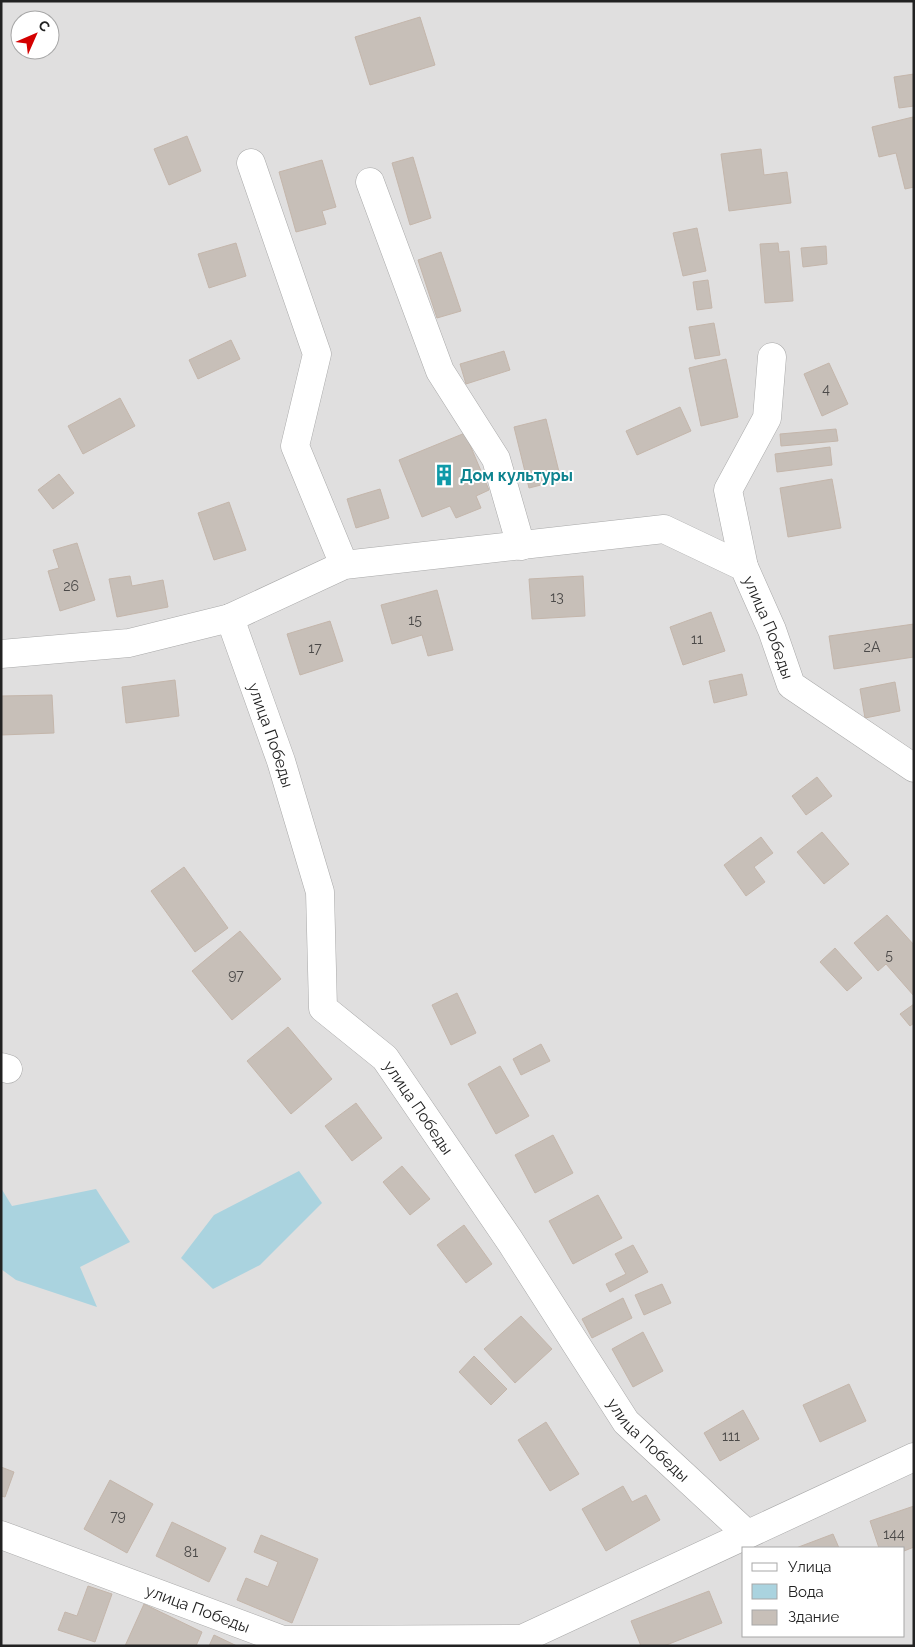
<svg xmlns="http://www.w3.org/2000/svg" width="915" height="1647" font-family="Raleway,sans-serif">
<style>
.residential{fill:#e0dfdf;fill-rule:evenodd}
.water{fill:#aad3df}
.building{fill:#c7bfb8;stroke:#c4b6ab}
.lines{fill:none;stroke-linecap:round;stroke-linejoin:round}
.street-casing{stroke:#a9a9a9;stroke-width:29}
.street{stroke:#fff;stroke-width:28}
.labels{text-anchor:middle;stroke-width:4;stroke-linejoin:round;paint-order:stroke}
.number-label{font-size:14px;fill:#4b4948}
.culture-label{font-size:16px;font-weight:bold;fill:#0d838f;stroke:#fff;text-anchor:start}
.street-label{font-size:16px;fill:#222;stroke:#fff}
</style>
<rect width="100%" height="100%" fill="#f2efe9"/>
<path class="residential" d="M1,1H914V1646H1ZM20,20H50V50H20ZM744,1548H904V1636H744Z"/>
<path class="water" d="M299,1171L322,1203L260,1265L213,1289L181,1258L214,1215Z
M1,1188L12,1206L96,1189L130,1242L80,1267L97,1307L16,1280L1,1269Z"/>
<path class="building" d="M420,17L435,65L370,85L355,37Z
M914,74V106L899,108L894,77Z
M913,117L914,187L905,189L896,153L879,157L872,127Z
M187,136L201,171L169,185L154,149Z
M761,149L764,175L787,172L791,203L729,211L721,154Z
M413,157L431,218L410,225L392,163Z
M322,160L336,207L322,211L326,224L296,232L279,172Z
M697,228L706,271L683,276L673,233Z
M236,243L246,276L209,288L198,254Z
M778,243L779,252L789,251L793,301L765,303L760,244Z
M826,246L827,264L803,267L801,248Z
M441,252L461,311L437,318L418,260Z
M708,280L712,308L697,310L693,282Z
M714,323L720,355L695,359L689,327Z
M231,340L240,359L198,379L189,360Z
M504,351L510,370L466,384L460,364Z
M726,359L738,417L701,426L689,368Z
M829,363L848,404L822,416L804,374Z
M120,398L135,426L83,454L68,426Z
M680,407L691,431L637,455L626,431Z
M546,419L561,480L529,488L514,427Z
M836,429L838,441L781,446L780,434Z
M465,433L489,490L476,496L481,508L456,518L450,506L422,517L399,460Z
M830,447L832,465L777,472L775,454Z
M59,474L74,493L53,509L38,490Z
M832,479L841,528L788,537L780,488Z
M380,489L389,518L356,528L347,499Z
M229,502L246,550L214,560L198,513Z
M77,543L95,600L60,611L48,571L59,568L53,550Z
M130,576L132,586L163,580L168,607L117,617L109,579Z
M583,576L585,616L532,619L529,579Z
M437,590L453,650L428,656L422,635L392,644L381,605Z
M711,612L725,651L683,665L670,627Z
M330,621L343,661L300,675L287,634Z
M914,624V657L834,669L829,636Z
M742,674L747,695L714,703L709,681Z
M175,680L179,716L126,723L122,687Z
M895,682L900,711L865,718L860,689Z
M52,695L54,733L1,735V696Z
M817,777L832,796L806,815L792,796Z
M822,832L849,864L824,884L797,852Z
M761,837L773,853L754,867L765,882L746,896L724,865Z
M184,867L228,928L195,952L151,891Z
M887,915L914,945V996L886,964L878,971L854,943Z
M240,931L281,979L232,1020L192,971Z
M835,948L862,978L847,991L820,962Z
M457,993L476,1033L451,1045L432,1005Z
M914,1004V1023L910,1026L900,1014Z
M288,1027L332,1079L291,1114L247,1061Z
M541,1044L550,1061L521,1075L513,1059Z
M500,1066L529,1116L496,1134L468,1084Z
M356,1103L382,1138L352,1161L325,1126Z
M553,1135L573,1173L535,1193L515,1155Z
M402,1166L430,1199L410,1215L383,1182Z
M598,1195L622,1238L573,1264L549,1221Z
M464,1225L492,1264L466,1283L437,1245Z
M633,1245L648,1272L610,1292L606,1284L626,1274L615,1254Z
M662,1284L671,1303L644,1315L635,1295Z
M623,1298L632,1318L592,1338L582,1319Z
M521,1316L552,1349L515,1383L484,1349Z
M643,1332L663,1371L633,1387L612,1349Z
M474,1356L507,1389L491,1405L459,1372Z
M849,1384L866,1421L820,1442L803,1405Z
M743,1410L759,1439L720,1461L704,1433Z
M546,1422L579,1474L550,1491L518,1440Z
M1,1467L14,1472L5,1497L1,1496Z
M110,1480L153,1504L127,1553L84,1529Z
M623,1486L632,1502L646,1495L660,1520L606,1551L582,1509Z
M914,1506V1547L904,1551V1548H879L870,1521Z
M172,1522L226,1548L209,1582L156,1556Z
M833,1534L839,1548H796Z
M261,1535L318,1559L292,1623L237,1600L246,1578L268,1587L278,1562L254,1552Z
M88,1586L112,1594L95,1642L58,1630L65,1612L77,1616Z
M709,1591L722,1623L664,1646H641L631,1621Z
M144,1604L202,1632L196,1646H125Z
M214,1635L237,1646H209Z"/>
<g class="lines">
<g class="street-casing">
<g id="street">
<path d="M251,163L317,354L295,446L344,565"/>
<path d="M370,182L440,371L496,459L521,546"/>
<path d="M744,567L728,490L767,418L772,357"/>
<path id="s1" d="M230,618L281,761L320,892L323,1008L385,1058L510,1241L626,1422L747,1534"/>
<path id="s2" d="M1,654L129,643L230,618L344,565L664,529L744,567L772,630L791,685L914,768"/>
<path d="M1,1067L8,1069"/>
<path id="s3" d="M1,1535L283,1640L522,1639L914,1457"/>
</g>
</g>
<use href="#street" class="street"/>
</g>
<defs>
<g id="building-bare" transform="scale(1.725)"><path d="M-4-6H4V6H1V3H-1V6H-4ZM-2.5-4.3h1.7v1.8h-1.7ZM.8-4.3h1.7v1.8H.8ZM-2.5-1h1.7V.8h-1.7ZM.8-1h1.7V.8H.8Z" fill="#0f9aa8" stroke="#fff" stroke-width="2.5" paint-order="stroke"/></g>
</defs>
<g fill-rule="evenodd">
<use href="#building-bare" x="444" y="475"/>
</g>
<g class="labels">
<g class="number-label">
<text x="826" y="394">4</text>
<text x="71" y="591">26</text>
<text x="557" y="602">13</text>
<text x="415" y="625">15</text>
<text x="697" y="644">11</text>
<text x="872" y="652">2А</text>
<text x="315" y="653">17</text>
<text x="889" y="960">5</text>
<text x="236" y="980">97</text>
<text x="731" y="1441">111</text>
<text x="118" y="1521">79</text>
<text x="894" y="1539">144</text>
<text x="191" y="1557">81</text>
</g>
<g class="culture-label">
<text x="460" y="481">Дом культуры</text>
</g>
<g class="street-label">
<text dy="6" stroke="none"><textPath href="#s2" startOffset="834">улица Победы</textPath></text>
<text dy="6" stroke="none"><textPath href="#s1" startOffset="124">улица Победы</textPath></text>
<text dy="6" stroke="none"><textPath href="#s1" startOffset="544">улица Победы</textPath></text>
<text dy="6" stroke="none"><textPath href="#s1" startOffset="949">улица Победы</textPath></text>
<text dy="6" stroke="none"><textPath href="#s3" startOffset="210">улица Победы</textPath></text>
</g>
</g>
<rect width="915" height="1647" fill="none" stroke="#222222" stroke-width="5"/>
<rect x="742" y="1547" width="162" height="90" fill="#ffffff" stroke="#a7a7a7"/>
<rect x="752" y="1563" width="25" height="8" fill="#ffffff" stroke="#a7a7a7"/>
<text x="788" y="1572" font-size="15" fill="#222222">Улица</text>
<rect x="752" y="1584" width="25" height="15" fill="#aad3df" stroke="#a7a7a7"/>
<text x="788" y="1597" font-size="15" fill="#222222">Вода</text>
<rect x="752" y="1610" width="25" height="15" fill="#c7bfb8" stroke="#a7a7a7"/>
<text x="788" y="1622" font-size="15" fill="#222222">Здание</text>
<g transform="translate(35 35) rotate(45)"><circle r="24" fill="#ffffff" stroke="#a7a7a7"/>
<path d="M0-4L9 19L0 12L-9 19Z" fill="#d40000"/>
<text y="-8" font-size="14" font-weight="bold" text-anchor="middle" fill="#222222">С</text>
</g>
</svg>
